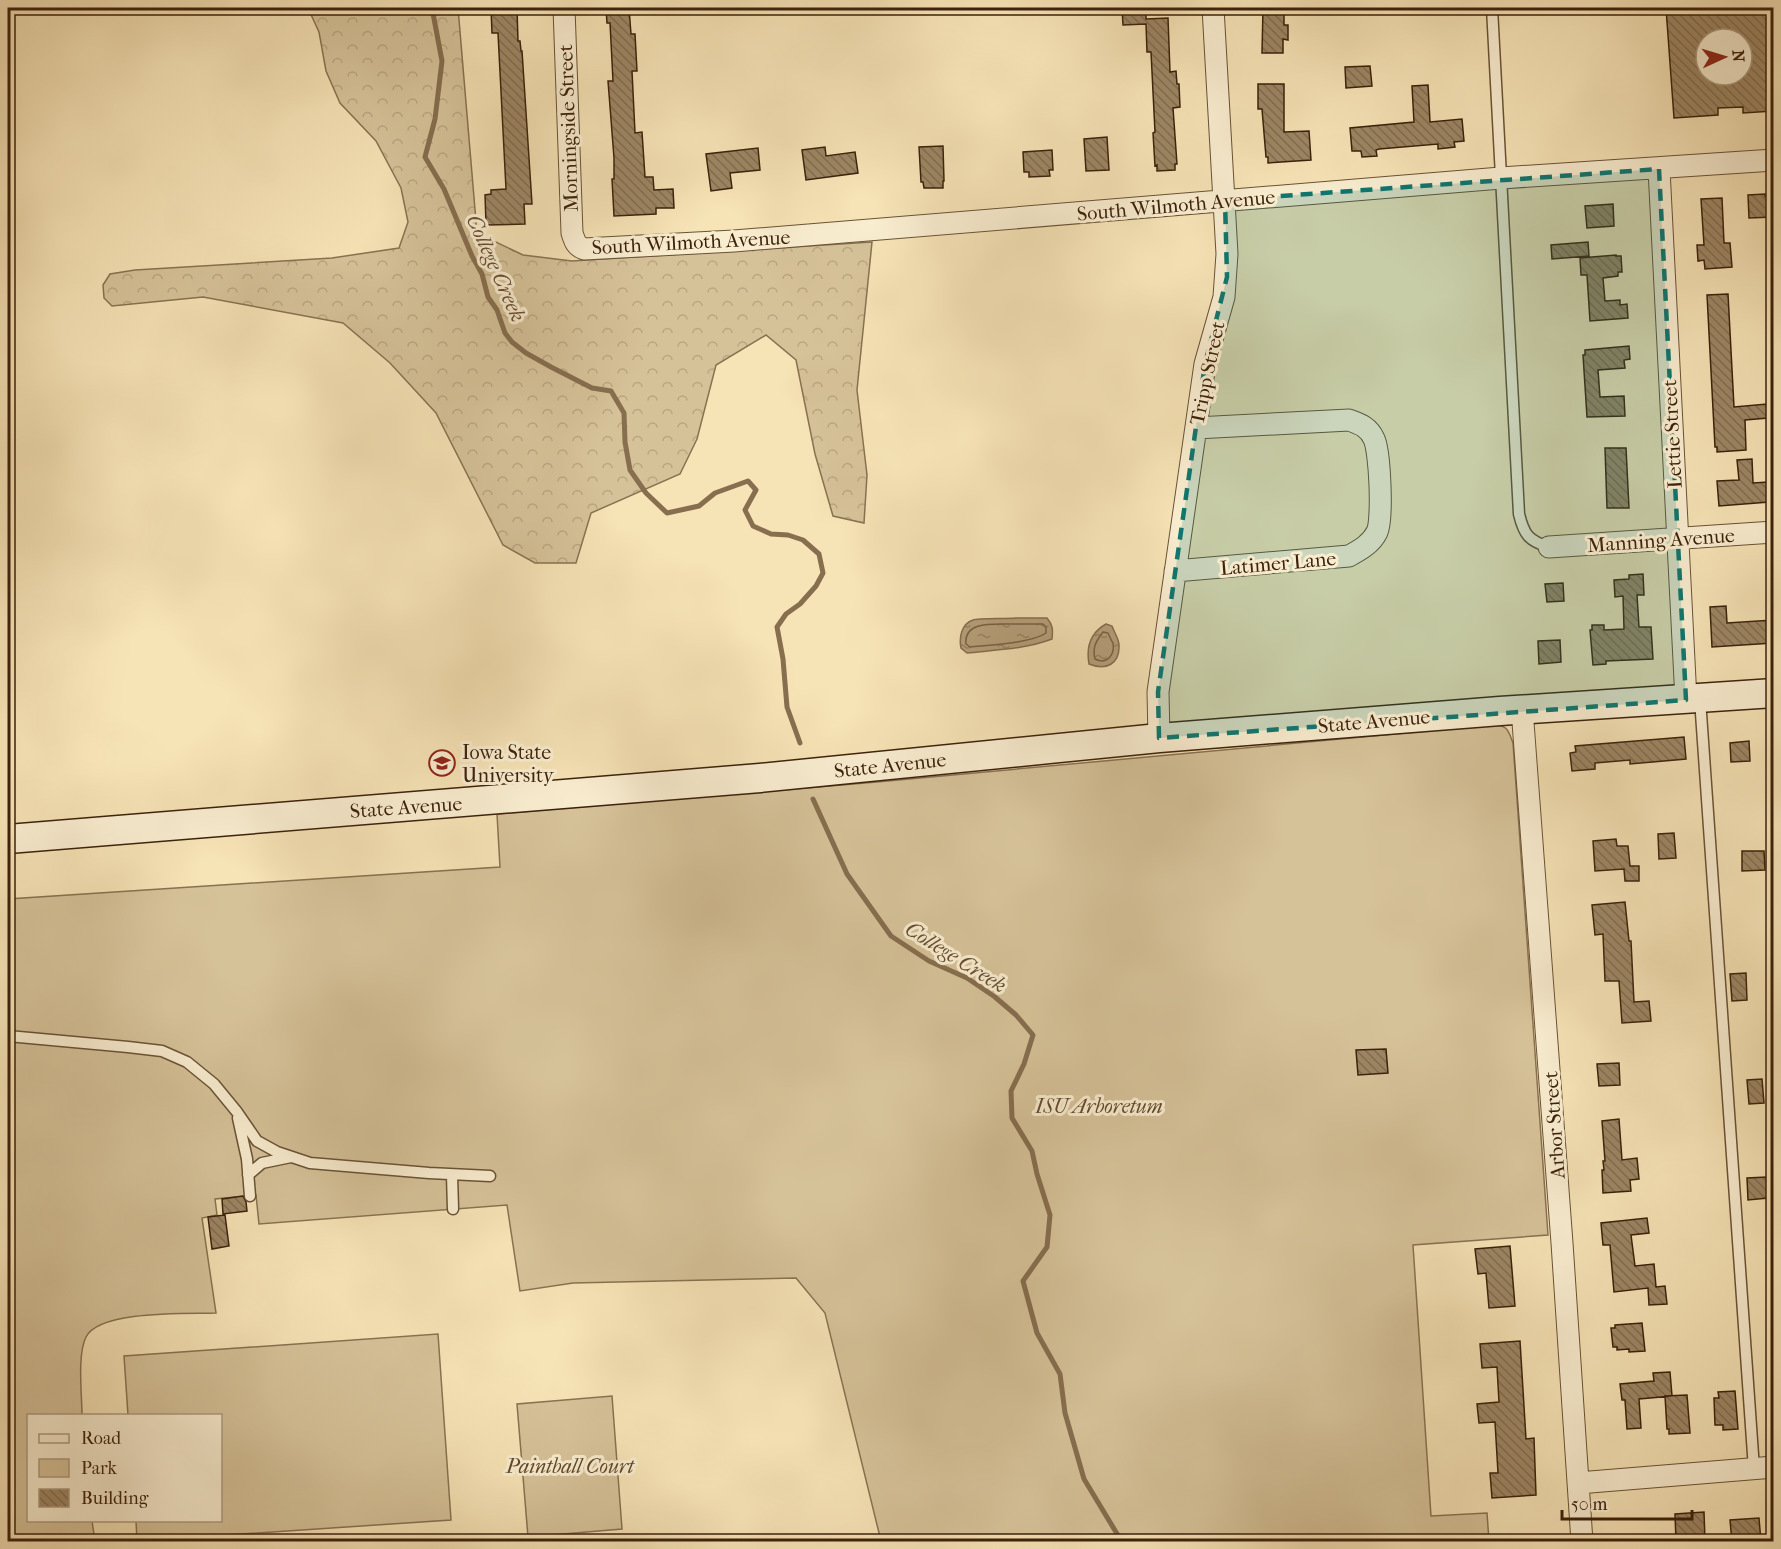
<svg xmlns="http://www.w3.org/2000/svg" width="1781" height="1549" font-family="'IM FELL French Canon',serif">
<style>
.forest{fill:url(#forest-crowns);stroke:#897252;stroke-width:1.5}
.park{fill:#d6c299;stroke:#897252;stroke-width:1.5}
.water{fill:url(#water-ripples);stroke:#866e4f;stroke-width:1.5}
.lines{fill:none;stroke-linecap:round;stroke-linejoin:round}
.shore{stroke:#7a6144;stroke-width:1.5}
.stream{stroke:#866e4f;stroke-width:5}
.building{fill:url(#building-back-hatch);stroke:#3c210b;stroke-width:1.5;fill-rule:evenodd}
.lane-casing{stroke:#6a5236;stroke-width:13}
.street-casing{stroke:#6a5236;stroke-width:23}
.secondary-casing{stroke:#3c210b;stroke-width:31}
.lane{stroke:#f9edd0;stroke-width:10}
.street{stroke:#f9edd0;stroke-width:21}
.secondary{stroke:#f9edd0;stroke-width:28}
.marked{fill:#0f766e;fill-opacity:0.2;stroke:#0f766e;stroke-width:4.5;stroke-dasharray:12 8;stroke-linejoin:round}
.labels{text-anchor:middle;stroke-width:6;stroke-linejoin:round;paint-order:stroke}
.street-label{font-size:20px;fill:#3c210b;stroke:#f9edd0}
.poi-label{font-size:20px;fill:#3c210b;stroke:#f9edd0;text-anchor:start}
.park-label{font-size:20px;font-style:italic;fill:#62492e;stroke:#f9edd0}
.water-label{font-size:21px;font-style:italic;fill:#674e33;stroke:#f9edd0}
</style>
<defs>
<pattern id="forest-crowns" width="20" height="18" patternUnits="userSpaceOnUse" patternTransform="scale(1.5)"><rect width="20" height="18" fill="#d6c299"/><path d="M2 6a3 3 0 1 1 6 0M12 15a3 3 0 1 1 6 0" fill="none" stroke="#b9a682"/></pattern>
<pattern id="water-ripples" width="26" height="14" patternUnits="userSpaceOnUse" patternTransform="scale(1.5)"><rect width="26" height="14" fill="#b7a17c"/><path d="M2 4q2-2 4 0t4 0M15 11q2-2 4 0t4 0" fill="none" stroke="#968364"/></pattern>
<pattern id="building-back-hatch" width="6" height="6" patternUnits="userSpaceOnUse" patternTransform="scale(1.5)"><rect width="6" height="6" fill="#9d8664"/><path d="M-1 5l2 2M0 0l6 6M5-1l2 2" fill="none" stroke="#816d51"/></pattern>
</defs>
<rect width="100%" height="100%" fill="#f6e3b6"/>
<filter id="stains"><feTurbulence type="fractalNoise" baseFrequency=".00333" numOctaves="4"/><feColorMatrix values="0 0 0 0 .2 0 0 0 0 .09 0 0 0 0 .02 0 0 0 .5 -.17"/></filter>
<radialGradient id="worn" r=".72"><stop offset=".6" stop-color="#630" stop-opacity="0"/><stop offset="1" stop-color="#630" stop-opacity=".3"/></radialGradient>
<path class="forest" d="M308,8H458L477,233L523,255L572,261L872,242L857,390L867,475L864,523L833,516L815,454L796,360L766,335L716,365L697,439L680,474L591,513L576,563H535L503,545L436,413L390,363L343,323L203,297L112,306L104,298L103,285L110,274L135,270L332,258L399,248L408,222L401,188L376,141L340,103L326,71L319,32Z"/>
<path class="park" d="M1492,725C1508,725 1508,730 1513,743L1548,1235L1413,1245L1431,1516L1487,1513L1489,1541H881L825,1313L796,1278L573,1283L520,1291L507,1205L259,1224L256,1195L215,1199L217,1215L202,1218L216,1313C187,1314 100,1310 86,1337C77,1355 82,1395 82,1415L28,1416V1520L92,1521L95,1541H8V899L500,867L497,814L877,782Z
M438,1334L451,1520L137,1541L136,1521L220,1520V1416L128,1415L124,1356Z
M612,1396L622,1529L528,1537L517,1404Z"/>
<path class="water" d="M1016,618H1047C1053,625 1053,630 1052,639C1026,649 995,650 967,653L961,648C959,638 961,624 973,620C978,618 1007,619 1016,618Z
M1106,624L1112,626C1114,632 1119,639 1119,645C1120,664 1106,671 1089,664C1086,647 1090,633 1106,624Z"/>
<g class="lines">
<path class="shore" d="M1016,624H1043L1046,627V633C1032,643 989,645 970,647L966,644C963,619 999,625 1016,624Z
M1103,632L1108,633C1108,633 1112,642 1113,643C1115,655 1107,665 1095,659C1092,648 1096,641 1103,632Z"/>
<path class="stream" d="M432,8L442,61L435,119L425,157L444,189L472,256L482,274L488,297L497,310L505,333L512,342L526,353L551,367L592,388L611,391L624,413L625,442L630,470L646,493L667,513L699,506L715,493L748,481L756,490L745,510L753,526L771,534L788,535L803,540L819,554L823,573L816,586L800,604L786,614L777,627L783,659L787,707L800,743
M813,799L847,874L891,936L929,961L967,978L995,997L1016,1015L1033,1035L1024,1064L1011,1091L1012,1118L1032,1151L1037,1174L1050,1215L1047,1247L1023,1281L1037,1333L1060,1374L1065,1413L1084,1479L1122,1542"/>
</g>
<path class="building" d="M491,8H517L518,41H520L521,51H522L532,204H524L525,224L487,225L486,223L485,195L491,194V190L506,189L498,33H492Z
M606,8H629L631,34H635L637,71H632L635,133L642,132L645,177H653L654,190L673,189L674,208H656V214L614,216L612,179H614V158L608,81H613L610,23H607Z
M1122,8H1146V19L1168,18L1170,72L1176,71L1177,84H1179L1180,107L1173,108L1177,164H1175V170L1157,171V165L1155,166L1153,133L1155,132L1151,52H1147L1146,24L1123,25Z
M1263,8H1284V25H1288V40L1283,39V53H1262Z
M1666,8H1773V111L1743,113V107L1718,108V115L1674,118ZM1706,39H1742V75H1706Z
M1370,66L1372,86L1346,88L1345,67Z
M1258,84H1284V132L1309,131L1311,160L1268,163V157H1266L1262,109H1258Z
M1428,85L1430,122L1462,119L1464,141L1454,142L1455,147L1438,149V144L1379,149L1376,150L1377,156L1362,157L1361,151H1352L1350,128L1414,122L1412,86Z
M1107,137L1109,170L1086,171L1084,139Z
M943,146L944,181H943V188H924L923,182H921L919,147Z
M825,147L826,156L855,152L858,173L806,180L802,150Z
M758,148L760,170L730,173L732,188L711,191L706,154Z
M1052,150L1053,170H1049L1050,176L1029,177V172H1024L1023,152Z
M1765,194V196L1773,195V217L1749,218L1748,195Z
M1722,198L1724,243H1730L1732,267L1705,269L1704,260L1698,261L1697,245H1704L1701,199Z
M1613,204L1614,226L1587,228L1585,206Z
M1588,242L1589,256L1552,259L1551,245Z
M1616,255V256H1621L1622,272H1618V276L1603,278L1605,301L1620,300V305L1627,304L1628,318L1590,321L1587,275H1581L1580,258Z
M1728,294L1734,407L1767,404L1768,418L1745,420L1746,450L1717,452V447H1715L1707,295Z
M1629,346L1630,359L1624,360L1625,368L1598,370L1600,397L1624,396L1625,416L1587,417L1583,355H1585V350Z
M1605,448H1626L1629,508H1607Z
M1752,459L1753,483L1768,482L1769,502L1719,506L1717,481L1739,480L1737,460Z
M1643,574L1644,595H1637L1639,627H1651L1653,659L1606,661V664L1593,665L1590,630H1592V625H1604V630L1624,629L1623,596L1615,597L1614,580L1629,579V575Z
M1563,583L1564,601L1547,602L1545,584Z
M1726,606L1727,623L1773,620V643L1712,647L1710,607Z
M1560,640L1561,662L1539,664L1538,641Z
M1684,737L1686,759L1630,764V760L1595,763V769L1572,771L1570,753L1576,752L1575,746Z
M1749,741L1750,761L1731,762L1730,743Z
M1674,833L1676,858L1659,859L1658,834Z
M1616,839L1617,846H1628L1630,866H1639V881H1625L1624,869L1595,871L1593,841Z
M1742,851H1764L1765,870L1742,871Z
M1625,902L1629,941H1631L1634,1002L1649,1001L1651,1021L1622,1023L1619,981H1605L1603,934L1595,935L1592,905Z
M1746,973L1747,1000L1732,1001L1730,974Z
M1386,1049L1388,1073L1358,1075L1356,1050Z
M1619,1063L1620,1085L1599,1086L1597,1064Z
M1762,1079L1764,1103L1749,1104L1747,1080Z
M1619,1119L1622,1160L1637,1158L1639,1179L1630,1180L1631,1191L1603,1193L1602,1170H1604L1603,1161H1605L1602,1121Z
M1767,1177L1768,1198L1748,1200L1747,1178Z
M243,1196L246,1202L247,1211L223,1214L222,1199Z
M225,1215L229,1246L212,1249L208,1217Z
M1647,1218L1649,1233L1631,1235L1635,1266L1654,1264L1656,1287L1665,1286L1667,1304L1649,1305L1648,1288L1614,1292L1610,1245H1603L1601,1223Z
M1510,1246L1515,1306L1489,1308L1486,1273L1478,1274L1475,1249Z
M1642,1323L1645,1351L1629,1352V1349L1617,1350V1347H1613L1611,1328H1615V1325Z
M1520,1341L1526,1439L1534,1438L1536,1495L1492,1498L1490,1473H1498L1495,1422L1479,1423L1477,1404L1499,1402L1497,1367L1482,1368L1480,1344Z
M1670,1372L1672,1396L1639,1399L1641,1428L1627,1429L1625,1400H1622L1620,1384L1654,1381L1653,1373Z
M1735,1391L1738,1429L1723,1430V1425H1715L1714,1398H1719L1718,1392Z
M1687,1395L1690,1433L1669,1434V1429H1667L1665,1396Z
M1704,1512L1705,1541H1676L1675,1514Z
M1759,1518L1761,1542H1732L1730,1520Z"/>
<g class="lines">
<g class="lane-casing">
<path id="lane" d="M1492,8L1519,514C1524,535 1529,541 1549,547
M1700,699L1754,1469
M8,1036L128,1047L162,1051L187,1062L214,1084L237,1112L257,1141L277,1152L310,1163L429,1173L490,1176
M238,1118L247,1159L250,1196
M248,1175L262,1163L291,1157
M452,1175L453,1209"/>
</g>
<g class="street-casing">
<path id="street" d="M564,8L572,233C575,242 576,246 584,249L734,241L1501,178L1774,160
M1659,169L1686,700
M1549,547L1774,532
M1175,571L1349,556C1360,550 1371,544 1377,532C1383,520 1380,451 1374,439C1369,427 1360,424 1349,420L1196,428
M1522,709L1562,1243L1582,1542
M1159,738L1158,692L1205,364L1224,297L1227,254L1213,8
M1578,1483L1774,1467"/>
</g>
<g class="secondary-casing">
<path id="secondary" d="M8,839L760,778L1159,738L1500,711L1774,693"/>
</g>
<use href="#lane" class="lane"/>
<use href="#street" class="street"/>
<use href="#secondary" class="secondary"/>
</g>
<path class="marked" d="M1659,169L1686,700L1159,738L1158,692L1205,364L1227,277L1225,200Z"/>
<defs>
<g id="university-ring" transform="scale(1.35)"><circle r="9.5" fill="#f9edd0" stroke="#8f2418" stroke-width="1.5"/><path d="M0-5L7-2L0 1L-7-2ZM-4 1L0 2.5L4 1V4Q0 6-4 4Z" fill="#8f2418"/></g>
</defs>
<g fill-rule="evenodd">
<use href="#university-ring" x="442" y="763"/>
</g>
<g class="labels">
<g class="street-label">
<text transform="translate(568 128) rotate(-92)" y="7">Morningside Street</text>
<text transform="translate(1176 205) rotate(-5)" y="7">South Wilmoth Avenue</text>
<text transform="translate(691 242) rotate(-3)" y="7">South Wilmoth Avenue</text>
<text transform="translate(1207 373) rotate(-78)" y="7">Tripp Street</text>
<text transform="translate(1672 434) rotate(-93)" y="7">Lettie Street</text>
<text transform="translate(1661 540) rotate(-4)" y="7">Manning Avenue</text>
<text transform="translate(1278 563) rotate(-5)" y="7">Latimer Lane</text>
<text transform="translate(1374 721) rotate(-5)" y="7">State Avenue</text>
<text transform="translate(890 765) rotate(-6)" y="7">State Avenue</text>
<text transform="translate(406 807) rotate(-4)" y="7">State Avenue</text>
<text transform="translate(1554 1125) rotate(-94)" y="7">Arbor Street</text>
</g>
<g class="poi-label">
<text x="462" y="759">Iowa State<tspan x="462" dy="23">University</tspan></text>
</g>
<g class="park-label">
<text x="1099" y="1113">ISU Arboretum</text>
<text x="570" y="1473">Paintball Court</text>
</g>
<g class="water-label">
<text transform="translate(496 268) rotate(66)" y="7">College Creek</text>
<text transform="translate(956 957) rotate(32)" y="7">College Creek</text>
</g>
</g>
<rect width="1781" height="1549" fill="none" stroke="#f6e3b6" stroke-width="30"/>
<rect x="9" y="9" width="1763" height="1531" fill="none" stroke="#3c210b" stroke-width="3"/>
<rect x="15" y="15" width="1751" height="1519" fill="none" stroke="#3c210b" stroke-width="1.5"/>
<rect x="27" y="1414" width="195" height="108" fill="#f9edd0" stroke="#ad9b81" stroke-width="1.5"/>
<rect x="39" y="1434" width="30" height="9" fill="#f9edd0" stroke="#ad9b81" stroke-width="1.5"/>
<text x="81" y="1444" font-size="18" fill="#3c210b">Road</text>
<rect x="39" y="1459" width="30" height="18" fill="#d6c299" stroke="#ad9b81" stroke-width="1.5"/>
<text x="81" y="1474" font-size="18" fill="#3c210b">Park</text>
<rect x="39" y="1489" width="30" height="18" fill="url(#building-back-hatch)" stroke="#ad9b81" stroke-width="1.5"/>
<text x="81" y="1504" font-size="18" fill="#3c210b">Building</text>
<g transform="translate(1724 57) rotate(86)"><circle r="28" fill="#f9edd0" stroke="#ad9b81" stroke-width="1.5"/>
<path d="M0-4.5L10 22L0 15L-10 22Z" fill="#8f2418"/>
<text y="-9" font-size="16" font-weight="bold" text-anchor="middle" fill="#3c210b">N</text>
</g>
<path d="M1562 1510v9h130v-9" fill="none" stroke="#3c210b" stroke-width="3"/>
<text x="1571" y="1510" font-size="18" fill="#3c210b" stroke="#f9edd0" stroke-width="4.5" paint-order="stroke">50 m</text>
<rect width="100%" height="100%" filter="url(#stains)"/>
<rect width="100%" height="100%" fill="url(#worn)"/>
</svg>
